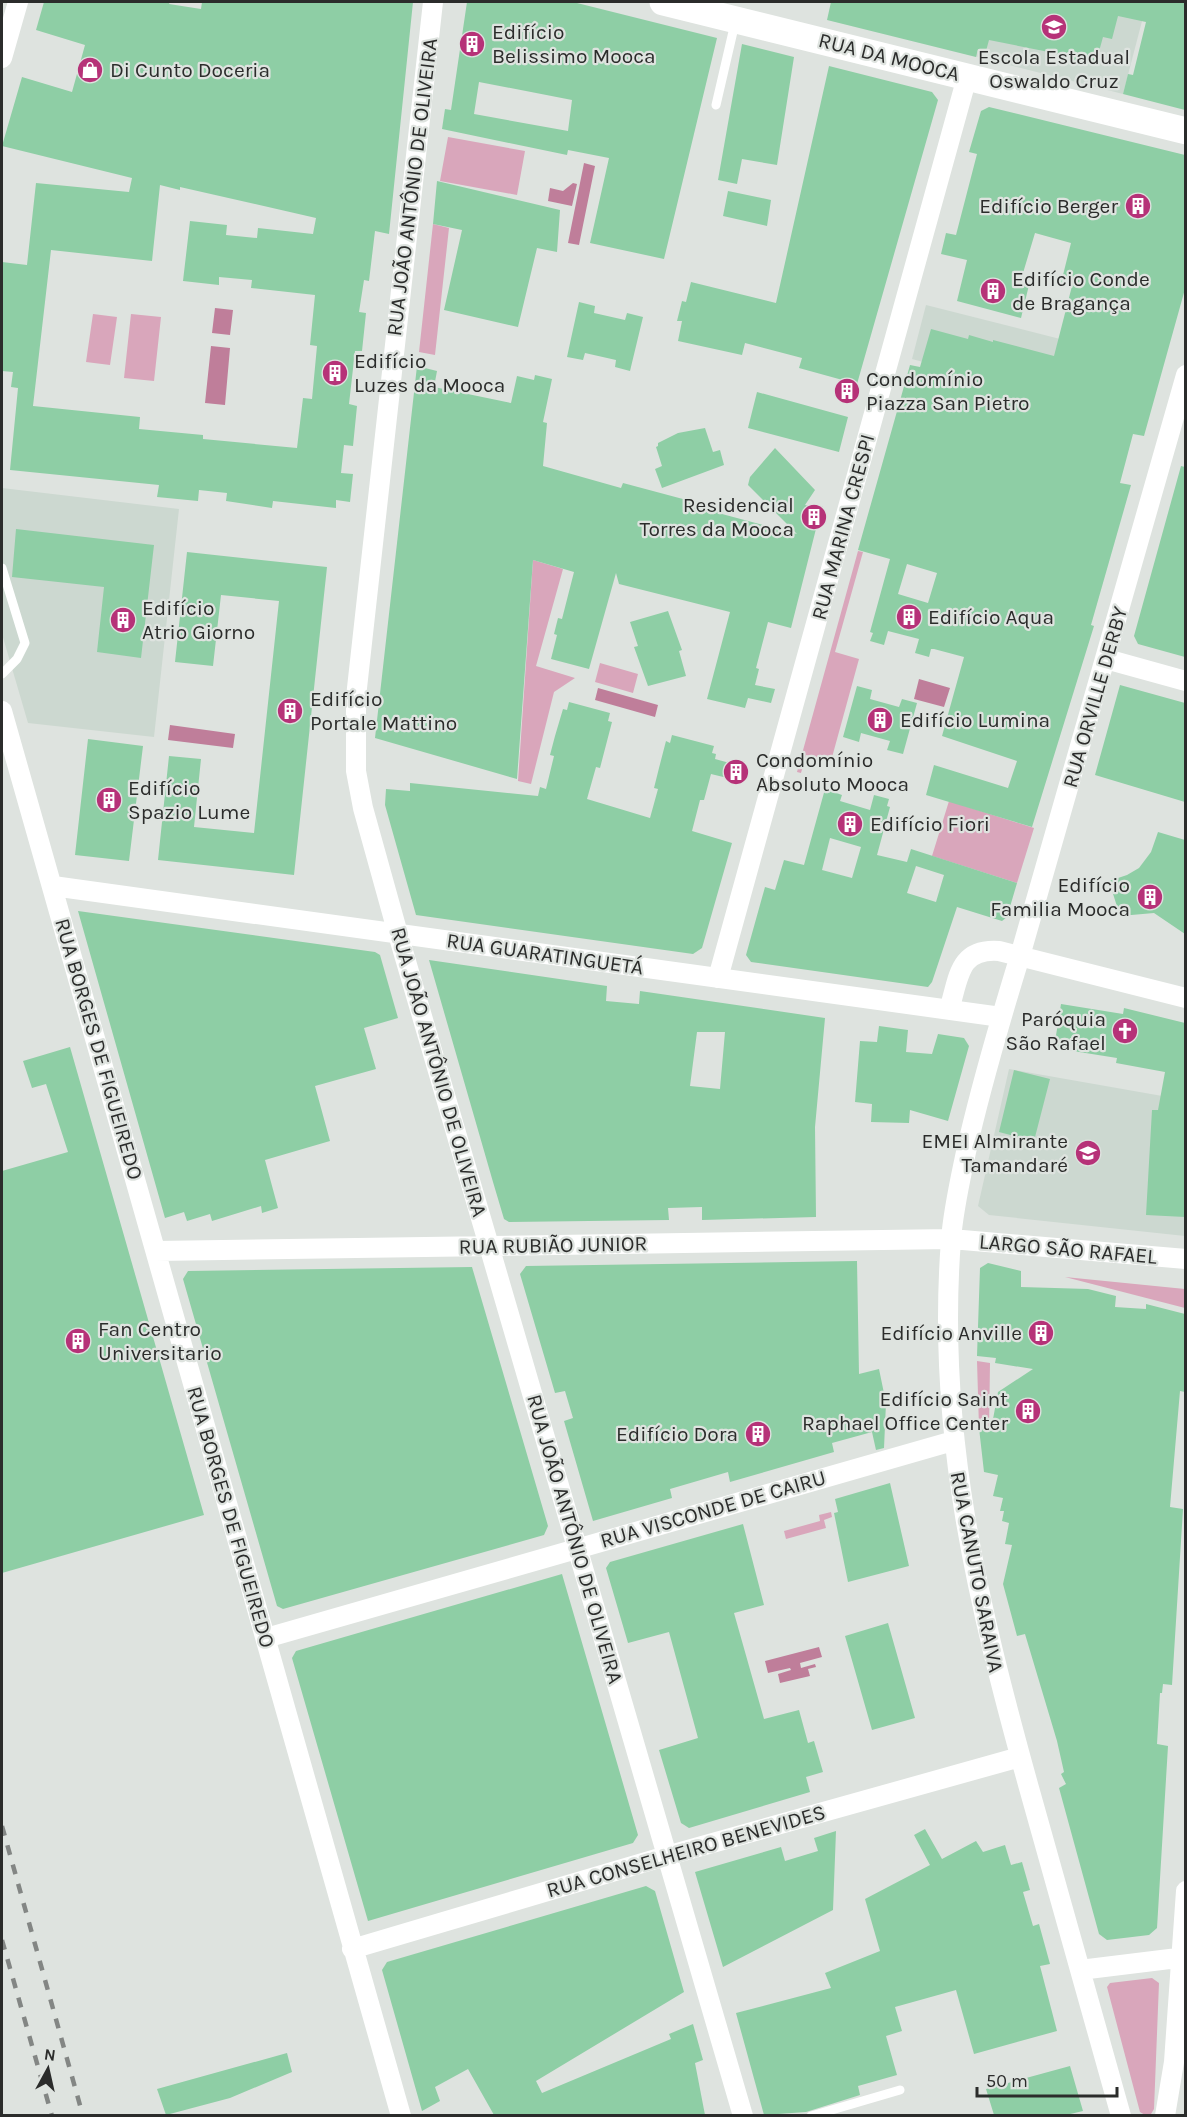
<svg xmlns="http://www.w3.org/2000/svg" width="1187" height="2117" font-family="Karla,sans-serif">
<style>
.built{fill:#ccd8d0}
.green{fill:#d9a6bb}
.water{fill:#bf7e9a}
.building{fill:#8ecea5;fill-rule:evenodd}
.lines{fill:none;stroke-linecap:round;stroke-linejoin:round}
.lane{stroke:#fff;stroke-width:9}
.street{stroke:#fff;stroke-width:20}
.secondary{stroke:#fff;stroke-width:27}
.rail{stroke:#838684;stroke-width:4.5;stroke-dasharray:10 10;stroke-linecap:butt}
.labels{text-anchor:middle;stroke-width:4.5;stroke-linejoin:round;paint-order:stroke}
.poi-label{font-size:21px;fill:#2b2c2b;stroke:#dee3df;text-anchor:start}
.street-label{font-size:21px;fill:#2b2c2b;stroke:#dee3df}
</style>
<rect width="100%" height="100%" fill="#dee3df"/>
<path class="built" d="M975,2H1147L1123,94L962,53Z
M926,305L1111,352L983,378L912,359Z
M2,488L179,509L154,737L28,723L2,634Z
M1009,1069L1185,1100V1236L989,1215L978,1206Z"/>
<path class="green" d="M448,137L525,151L517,195L440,181Z
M433,224L449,228L435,355L419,352Z
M93,314L117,317L110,365L86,362Z
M131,314L161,317L154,381L124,378Z
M858,551L863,552L835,652L859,659L831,761L806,755L801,773L797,772Z
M533,560L563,569L536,666L575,678L554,692L531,784L518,781Z
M600,663L638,674L633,693L595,682Z
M949,801L1034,828L1017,883L932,856Z
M1065,1277L1185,1289V1308Z
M977,1361L990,1363L989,1430L979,1428Z
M831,1512L832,1517L824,1520L826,1528L786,1539L784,1531L820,1521L819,1515Z
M1152,1978L1159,1983L1154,2109L1151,2114L1145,2115L1140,2112L1107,1987L1110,1983Z"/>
<path class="water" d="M584,163L595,166L579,245L568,243Z
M573,183L577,184L572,206L548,201L550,188L563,191Z
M215,308L233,310L230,335L212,333Z
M211,346L230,348L225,405L205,403Z
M919,679L950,688L944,707L914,699Z
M598,688L658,705L655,717L595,700Z
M170,725L235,734L233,748L168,740Z
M819,1647L822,1657L800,1663L801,1668L815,1664L816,1667L808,1669L810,1676L780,1683L778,1674L791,1670L790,1668L768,1673L765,1661Z"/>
<path class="building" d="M44,2H170L169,4L201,9L202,2H413L389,234L375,231L369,281L364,280L359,312L366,313L362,351H355L349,404L357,406L353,446L344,445L341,473L353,474L350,502L336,500V508L273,501L272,508L226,501L227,493L199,490L198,501L157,497L159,485L10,470L18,388L11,387L13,372L2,371V262L27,265L36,183L129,192L132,178L2,146L22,77L72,92L85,45L36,30ZM160,185L180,190V187L316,218L313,234L258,228L257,238L226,235L227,225L190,221L183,281L219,285V277L252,280L251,288L315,295L310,345L317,346L312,399L303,398L297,448L203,439V435L139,429L140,417L33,406L51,250L152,261Z
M467,2H573L717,38L664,259L590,243L609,158L568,150L567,155L442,129L445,109L451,110ZM479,82L572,100L568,131L474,114Z
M831,2H1185V110L1123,94L1128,74L1133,75L1146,22L1118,16L1112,39L1103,37L1095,66L1073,60L1074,57L989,40L986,51L978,49L976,57L827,20Z
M742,44L794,57L777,165L742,159L737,184L718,180Z
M829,66L932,92L938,100L857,384L799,368L802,358L745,343L742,355L678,341L682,321H677L682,301L686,302L691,282L776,303Z
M989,107L1185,155V289L1144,436L1133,434L1120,483L1131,485L1091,625L1094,626L1032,827L926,795L934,765L1008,788L1017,761L942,736L964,657L934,649H931L929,657L915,653L919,639L888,631L884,645L870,641L873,633L870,632L890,559L858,550L910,365L920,367L931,329L968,339L969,335L993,342V340L1054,356L1072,286L1061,283L1071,243L1035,233L1020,283L1029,285L1021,318L957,301L967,260L941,254L946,233L956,235L977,154L969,152L981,111ZM907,564L937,573L928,603L898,594Z
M437,181L560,210L557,252L537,248L518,327L444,310L462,230L433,224Z
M728,191L771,200L767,226L723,216Z
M579,302L595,306L594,313L625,320L627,313L643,317L630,371L615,367L616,360L585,353L583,360L567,357Z
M417,366L437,371L434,387L511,403L517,376L534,380L535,375L552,379L543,422L547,423L543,466L621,488L623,483L724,510L722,514L797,534L748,485L750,477L775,448L815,490L805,505L821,509L791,628L768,622L756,668L759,669L755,685L775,689L771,703L748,698L745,708L707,699L730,612L619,584L616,573L589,669L551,659L557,635L554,634L558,618L562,619L574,572L533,560L517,779L375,738Z
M757,392L848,417L839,452L748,428Z
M705,428L713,452L720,450L724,465L662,488L655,469L662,466L656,447L658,446V443L678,433Z
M1181,466L1185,467V657L1138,644L1134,636Z
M16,529L154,545L141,658L97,652L104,587L12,577Z
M187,552L327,567L294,875L158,860L169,756L201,759L194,827L254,833L279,601L221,595L213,666L175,662Z
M668,611L682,650L679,651L686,676L648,686L634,647L638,646L630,622Z
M1120,685L1185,703V802L1095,775Z
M857,686L872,690L870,699L899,707L902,699L917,703L903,754L887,750L890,741L861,733L859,742L843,737Z
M569,702L610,713L608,721L612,722L600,768L596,767L587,799L650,818L658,789L654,788L659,768L666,741L670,743L672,735L714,746L712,753L716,754L715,759L748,768L744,782L711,774L704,800H700L692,831L732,843L702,948L693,954L416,915L385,805L386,789L410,791V783L538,796L540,787L546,789L554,756L550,755L555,736L563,709L567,710Z
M88,739L143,746L129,861L75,855Z
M825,789L842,795L840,801L870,810L874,795L889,799L887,806L890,807L877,855L907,862L911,849L1017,883L1007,917L1002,921L957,907L932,982L928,987L751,962L746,955L765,887L775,890L784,860L804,865ZM830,838L861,847L852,878L822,870ZM916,866L944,875L936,902L907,893Z
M1158,832L1185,840V934L1154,913L1120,916L1109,881L1127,875L1139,868L1151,852Z
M78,911L375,952L380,955L398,1018L364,1028L376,1069L315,1086L330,1141L265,1160L278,1208L262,1213L261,1206L212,1221L210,1214L187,1221L184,1212L165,1218Z
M429,960L607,986L606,1001L639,1004L640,991L825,1018L815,1127L816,1217L702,1220V1207L668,1208L669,1220L509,1222L504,1219L493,1182ZM697,1032H725L720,1089L690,1086Z
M1061,1004L1123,1014L1124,1008L1185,1023V1217L1146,1215L1152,1110H1158L1165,1072L1116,1063L1117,1058L1054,1048Z
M879,1026L908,1030L906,1052L932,1054L938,1034L964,1038L969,1046L948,1121L910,1110L909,1123L871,1122L872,1104L855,1102L860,1041L877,1042Z
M70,1047L204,1515L2,1573V1171L68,1152L46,1084L32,1088L23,1061Z
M1014,1070L1050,1079L1034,1141L999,1132Z
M857,1261L859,1374L879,1369L886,1403L884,1448L876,1450L872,1432L832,1443L834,1452L730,1482L728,1472L670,1489L672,1498L593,1521L564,1421L573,1418L565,1391L555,1393L520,1274L526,1266Z
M988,1263L1021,1271V1287L1088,1289L1116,1296L1115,1307L1146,1309V1304L1185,1314V1392L1180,1391L1170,1507L1183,1509L1172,1685L1163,1684L1162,1693H1160L1157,1744L1168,1746L1157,1928L1149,1935L1107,1940L1099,1934L1059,1788L1066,1784L1061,1774L1064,1772L1057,1741L1025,1634L1017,1636L1003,1584L1012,1545L1005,1544L1009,1523L1002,1521L1004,1511H1000L1003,1498L993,1496L998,1475L984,1472L979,1428L991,1430L998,1392L1033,1369L995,1363L996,1358L977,1356L980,1268Z
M472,1267L548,1526L544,1535L283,1609L277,1606L183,1279L188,1271Z
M890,1483L909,1566L848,1582L834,1513L838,1512L835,1499Z
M743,1524L764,1605L734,1613L764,1719L799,1710L808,1743L814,1741L823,1772L806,1777L810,1792L689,1828L681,1823L659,1750L698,1738L669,1632L628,1643L606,1568L610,1562Z
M562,1574L638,1835L633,1843L368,1921L292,1658L296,1651Z
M888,1623L915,1718L872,1730L845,1636Z
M925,1829L942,1859L976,1841L983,1852L1005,1845L1011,1865L1022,1862L1030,1890L1023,1892L1033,1926L1039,1924L1050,1964L1040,1966L1057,2031L974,2054L956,1990L895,2007L902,2031L886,2036L897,2075L858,2086L860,2095L806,2112L764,2115L736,2013L831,1988L825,1973L880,1951L865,1899L930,1865L914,1835Z
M836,1831L833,1910L723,1967L695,1872L781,1847L785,1861L818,1851L814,1838Z
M646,1886L655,1891L684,1992L536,2081L542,2093L671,2039L669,2034L693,2024L703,2060L695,2063L705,2115H494L468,2069L435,2087L440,2101L422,2111L382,1970L387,1962Z
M287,2053L292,2072L230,2098L166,2115L157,2089Z
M1070,2066L1083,2111L1066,2115H994L986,2089Z"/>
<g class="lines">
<path class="lane" d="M716,105L735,23
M2,568L25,643L17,659L2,674
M811,2116L900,2090"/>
<path class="street" d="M433,2L356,697V771L363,808L398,934L743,2116
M2,58L18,2
M1106,659L1186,681
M2,711L401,2116
M53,886L1001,1017
M718,978L967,77
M949,1010C959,978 958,948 999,951L1186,998
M156,1251L951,1239L1186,1259
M266,1638L953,1441
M352,1949L666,1856L1020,1757
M1080,1970L1186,1957
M1121,2116C1090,2006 1059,1897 1029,1788C978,1604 936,1433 951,1240C953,1211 960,1181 966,1152C981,1086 1000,1021 1020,956L1186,375
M1165,2116L1174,2062L1186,1891"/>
<path class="secondary" d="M663,2L1186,131"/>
<path class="rail" d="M2,1826L83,2116
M2,1940L52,2116"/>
</g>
<defs>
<g id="school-disc" transform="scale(1.35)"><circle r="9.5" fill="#b63278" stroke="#dee3df"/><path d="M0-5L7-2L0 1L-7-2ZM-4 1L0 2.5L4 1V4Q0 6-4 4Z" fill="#fff"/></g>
<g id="building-disc" transform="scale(1.35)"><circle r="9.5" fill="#b63278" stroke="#dee3df"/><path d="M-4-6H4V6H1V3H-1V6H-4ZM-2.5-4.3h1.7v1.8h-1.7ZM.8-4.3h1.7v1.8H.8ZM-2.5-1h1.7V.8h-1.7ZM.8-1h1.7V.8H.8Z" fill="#fff"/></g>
<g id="shop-disc" transform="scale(1.35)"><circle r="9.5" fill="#b63278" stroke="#dee3df"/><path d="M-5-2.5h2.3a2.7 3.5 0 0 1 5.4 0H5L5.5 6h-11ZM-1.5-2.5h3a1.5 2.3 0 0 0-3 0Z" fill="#fff"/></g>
<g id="church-disc" transform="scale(1.35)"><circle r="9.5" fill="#b63278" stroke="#dee3df"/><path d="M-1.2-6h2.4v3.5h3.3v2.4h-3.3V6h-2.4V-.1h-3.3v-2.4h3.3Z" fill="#fff"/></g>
</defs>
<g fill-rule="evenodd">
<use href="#school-disc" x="1054" y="27"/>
<use href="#building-disc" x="472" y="44"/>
<use href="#shop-disc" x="90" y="70"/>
<use href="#building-disc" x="1138" y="206"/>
<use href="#building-disc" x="993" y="291"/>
<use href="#building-disc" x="335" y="373"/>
<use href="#building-disc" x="847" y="391"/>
<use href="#building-disc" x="814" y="517"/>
<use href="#building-disc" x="909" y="617"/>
<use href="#building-disc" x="123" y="620"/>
<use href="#building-disc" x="290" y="711"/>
<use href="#building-disc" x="880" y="720"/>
<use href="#building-disc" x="736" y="772"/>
<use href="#building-disc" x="109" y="800"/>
<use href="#building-disc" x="850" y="824"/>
<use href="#building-disc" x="1150" y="897"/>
<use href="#church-disc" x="1125" y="1031"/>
<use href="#school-disc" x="1088" y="1153"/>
<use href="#building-disc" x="1041" y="1333"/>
<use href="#building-disc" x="78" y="1341"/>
<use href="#building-disc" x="1028" y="1411"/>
<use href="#building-disc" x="758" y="1434"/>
</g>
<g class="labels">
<g class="poi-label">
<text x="492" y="39">Edifício<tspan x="492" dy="24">Belissimo Mooca</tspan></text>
<text x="1054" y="64" text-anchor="middle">Escola Estadual<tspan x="1054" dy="24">Oswaldo Cruz</tspan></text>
<text x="110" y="77">Di Cunto Doceria</text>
<text x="1118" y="213" text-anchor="end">Edifício Berger</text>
<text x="1012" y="286">Edifício Conde<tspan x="1012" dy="24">de Bragança</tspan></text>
<text x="354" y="368">Edifício<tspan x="354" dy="24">Luzes da Mooca</tspan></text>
<text x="866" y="386">Condomínio<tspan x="866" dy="24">Piazza San Pietro</tspan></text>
<text x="794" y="512" text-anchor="end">Residencial<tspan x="794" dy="24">Torres da Mooca</tspan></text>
<text x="142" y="615">Edifício<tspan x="142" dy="24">Atrio Giorno</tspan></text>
<text x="928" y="624">Edifício Aqua</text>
<text x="310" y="706">Edifício<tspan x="310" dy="24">Portale Mattino</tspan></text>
<text x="900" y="727">Edifício Lumina</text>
<text x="756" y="767">Condomínio<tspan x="756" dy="24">Absoluto Mooca</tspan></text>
<text x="128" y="795">Edifício<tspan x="128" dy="24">Spazio Lume</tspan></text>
<text x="870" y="831">Edifício Fiori</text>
<text x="1130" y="892" text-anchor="end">Edifício<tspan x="1130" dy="24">Familia Mooca</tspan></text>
<text x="1106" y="1026" text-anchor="end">Paróquia<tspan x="1106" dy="24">São Rafael</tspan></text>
<text x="1068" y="1148" text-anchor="end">EMEI Almirante<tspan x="1068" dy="24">Tamandaré</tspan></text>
<text x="98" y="1336">Fan Centro<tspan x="98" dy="24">Universitario</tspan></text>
<text x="1022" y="1340" text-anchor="end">Edifício Anville</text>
<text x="1008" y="1406" text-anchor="end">Edifício Saint<tspan x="1008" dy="24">Raphael Office Center</tspan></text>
<text x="738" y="1441" text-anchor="end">Edifício Dora</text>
</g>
<g class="street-label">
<text transform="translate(889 57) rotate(14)" y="7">RUA DA MOOCA</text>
<text transform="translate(412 187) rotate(-83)" y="7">RUA JOÃO ANTÔNIO DE OLIVEIRA</text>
<text transform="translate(843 527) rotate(-75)" y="7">RUA MARINA CRESPI</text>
<text transform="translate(1095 697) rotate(-74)" y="7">RUA ORVILLE DERBY</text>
<text transform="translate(545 954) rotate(8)" y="7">RUA GUARATINGUETÁ</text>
<text transform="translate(99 1049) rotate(74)" y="7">RUA BORGES DE FIGUEIREDO</text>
<text transform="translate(439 1072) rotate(74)" y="7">RUA JOÃO ANTÔNIO DE OLIVEIRA</text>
<text transform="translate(553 1245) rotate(-1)" y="7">RUA RUBIÃO JUNIOR</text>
<text transform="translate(1068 1249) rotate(5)" y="7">LARGO SÃO RAFAEL</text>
<text transform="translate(713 1509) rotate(-16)" y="7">RUA VISCONDE DE CAIRU</text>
<text transform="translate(231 1517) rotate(74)" y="7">RUA BORGES DE FIGUEIREDO</text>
<text transform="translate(575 1539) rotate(74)" y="7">RUA JOÃO ANTÔNIO DE OLIVEIRA</text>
<text transform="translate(977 1572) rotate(79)" y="7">RUA CANUTO SARAIVA</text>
<text transform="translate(686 1851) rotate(-16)" y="7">RUA CONSELHEIRO BENEVIDES</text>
</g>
</g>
<rect width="1187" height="2117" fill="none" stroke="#2b2c2b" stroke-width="6"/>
<g transform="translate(48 2069) rotate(8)" stroke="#dee3df" stroke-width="4.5" paint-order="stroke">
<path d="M0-4.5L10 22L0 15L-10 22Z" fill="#2b2c2b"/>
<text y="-9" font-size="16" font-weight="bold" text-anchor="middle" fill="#2b2c2b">N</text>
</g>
<path d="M977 2087v9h140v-9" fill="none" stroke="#2b2c2b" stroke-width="3"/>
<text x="986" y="2087" font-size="18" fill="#2b2c2b" stroke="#dee3df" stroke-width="4.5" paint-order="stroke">50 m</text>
</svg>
